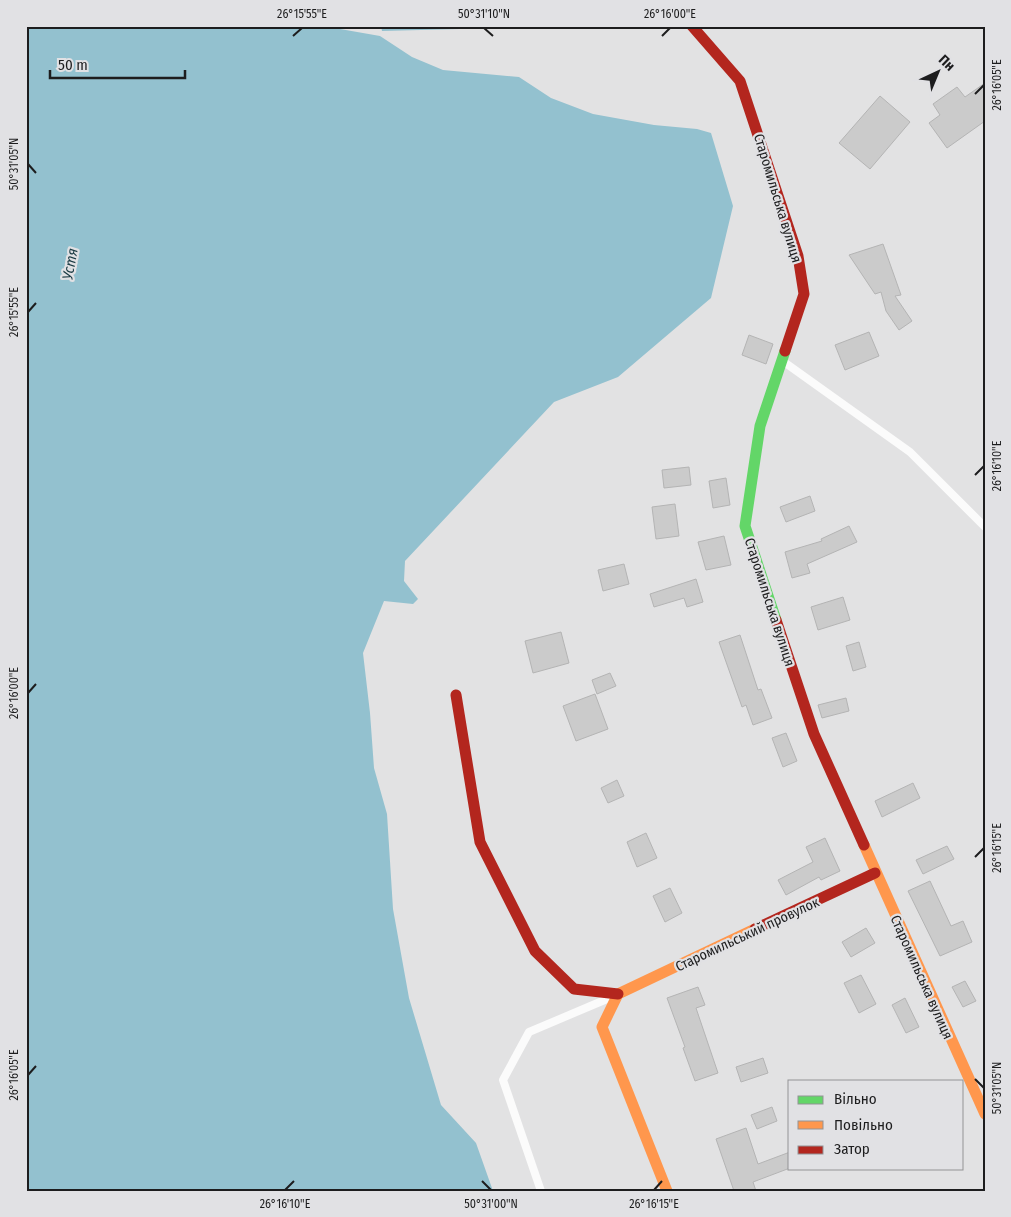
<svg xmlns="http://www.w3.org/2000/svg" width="1011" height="1217" font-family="'Fira Sans Condensed',sans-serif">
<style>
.water{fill:#93c1cf}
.building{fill:#cbcbcb;stroke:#b4b4b4}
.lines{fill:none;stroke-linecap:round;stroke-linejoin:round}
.lane{stroke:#fbfbfb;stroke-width:8}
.fast{stroke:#63d668;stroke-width:11}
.slow{stroke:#ff974d;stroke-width:11}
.jam{stroke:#b3261e;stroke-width:11}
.ticks{fill:none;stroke:#1d1d1e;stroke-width:2}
.labels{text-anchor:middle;stroke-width:4.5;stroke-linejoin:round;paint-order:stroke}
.street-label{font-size:14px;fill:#1d1d1e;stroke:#e1e1e4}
.water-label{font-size:15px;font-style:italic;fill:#1a3a43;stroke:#e1e1e4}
.neatline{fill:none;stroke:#1d1d1e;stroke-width:2}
.ticks-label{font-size:12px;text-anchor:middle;fill:#1d1d1e}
</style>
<rect width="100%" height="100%" fill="#e2e2e3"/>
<path class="water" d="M26,26H323L380,36L412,57L443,70L519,77L551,98L593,114L654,125L697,129L711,133L733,206L711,298L618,377L554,402L405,561L404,581L418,599L413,604L384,601L363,653L370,713L374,768L387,814L393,909L409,998L441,1105L476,1143L493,1191H26Z
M381,26H464L460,29L382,31Z"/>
<path class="building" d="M985,83V121L947,148L929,123L940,115L933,104L957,87L965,97Z
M880,96L910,122L870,169L839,143Z
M883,244L901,295L895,296L912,321L899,330L886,311L881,292L875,294L849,255Z
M869,332L879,356L845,370L835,345Z
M749,335L773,344L766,364L742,355Z
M689,467L691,485L664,488L662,470Z
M726,478L730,505L713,508L709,481Z
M810,496L815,511L786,522L780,507Z
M675,504L679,536L656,539L652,507Z
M849,526L857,542L807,564L810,573L792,578L785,552L822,541L821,539Z
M724,536L731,565L706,570L698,542Z
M624,564L629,584L603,591L598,570Z
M696,579L703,602L687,607L684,598L654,607L650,594Z
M843,597L850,620L818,630L811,607Z
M561,632L569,663L533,673L525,641Z
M740,635L758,690L761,689L772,718L753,725L746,705L742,707L719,642Z
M859,642L866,667L853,671L846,646Z
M610,673L616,686L597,694L592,680Z
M595,694L608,729L576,741L563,706Z
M846,698L849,711L822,718L818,705Z
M786,733L797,761L783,767L772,738Z
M617,780L624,796L608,803L601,788Z
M913,783L920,798L882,817L875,801Z
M646,833L657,858L637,867L627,842Z
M825,838L840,871L821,880L819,877L786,895L778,880L813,862L806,847Z
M947,846L954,859L923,874L916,860Z
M930,881L951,926L963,921L972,942L940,956L908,891Z
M670,888L682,913L665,922L653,896Z
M866,928L875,943L851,957L842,942Z
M861,975L876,1004L859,1013L844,983Z
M965,981L976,1001L963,1007L952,987Z
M698,987L705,1005L696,1008L718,1073L695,1081L683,1048L685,1047L667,998Z
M905,998L919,1027L906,1033L892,1005Z
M763,1058L768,1073L741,1082L736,1067Z
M772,1107L777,1121L757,1129L751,1115Z
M746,1128L758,1164L790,1152V1168L753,1182L756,1191H734L716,1139Z"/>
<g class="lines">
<path class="lane" d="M784,362L910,452L985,527
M541,1191L503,1080L529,1032L607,999"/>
<path class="fast" d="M776,620L745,526L760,426L785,351"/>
<path class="slow" d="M864,845L985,1114
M667,1191L602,1027L618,994L755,929"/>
<path class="jam" d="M692,26L740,81L798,256L804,294L785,351
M776,620L814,734L864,845
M456,695L480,842L535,951L574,989L618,994
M755,929L875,873"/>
</g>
<path class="ticks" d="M484,28L493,36M293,36L302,28M662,36L670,28M975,94L984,85M28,164L36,173M28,312L36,303M975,475L984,466M28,693L36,684M975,857L984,848M28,1075L36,1066M975,1079L984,1088M482,1181L491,1190M285,1190L294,1181M654,1190L662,1181"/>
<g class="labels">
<g class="street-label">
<text transform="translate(778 198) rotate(73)" y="5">Старомильська вулиця</text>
<text transform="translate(770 602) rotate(72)" y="5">Старомильська вулиця</text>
<text transform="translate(747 934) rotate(-25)" y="5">Старомильський провулок</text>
<text transform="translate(922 977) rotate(66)" y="5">Старомильська вулиця</text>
</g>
<g class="water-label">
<text transform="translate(70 264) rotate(-80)" y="5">Устя</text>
</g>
</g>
<rect width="1011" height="1217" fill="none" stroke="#e1e1e4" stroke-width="55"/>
<rect x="788" y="1080" width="175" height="90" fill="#e1e1e4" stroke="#939395"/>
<rect x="798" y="1096" width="25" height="8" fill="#63d668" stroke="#939395"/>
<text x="834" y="1104" font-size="15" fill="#1d1d1e">Вільно</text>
<rect x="798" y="1121" width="25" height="8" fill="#ff974d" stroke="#939395"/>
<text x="834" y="1130" font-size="15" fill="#1d1d1e">Повільно</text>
<rect x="798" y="1146" width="25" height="8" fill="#b3261e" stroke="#939395"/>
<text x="834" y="1154" font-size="15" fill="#1d1d1e">Затор</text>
<g transform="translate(938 72) rotate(44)" stroke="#e1e1e4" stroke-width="4" paint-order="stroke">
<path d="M0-4L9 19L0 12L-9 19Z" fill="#1d1d1e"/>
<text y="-8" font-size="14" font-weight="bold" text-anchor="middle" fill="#1d1d1e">Пн</text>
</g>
<path d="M50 70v8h135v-8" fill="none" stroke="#1d1d1e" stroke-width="2.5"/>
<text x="58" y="70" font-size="15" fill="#1d1d1e" stroke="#e1e1e4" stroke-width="4" paint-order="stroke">50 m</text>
<rect x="28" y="28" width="956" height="1162" class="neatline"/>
<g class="ticks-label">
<text x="302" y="18">26°15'55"E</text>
<text x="484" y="18">50°31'10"N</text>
<text x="670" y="18">26°16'00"E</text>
<text transform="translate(997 85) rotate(-90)" y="4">26°16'05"E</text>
<text transform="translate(14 164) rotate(-90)" y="4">50°31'05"N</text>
<text transform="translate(14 312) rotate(-90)" y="4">26°15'55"E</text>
<text transform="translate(997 466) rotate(-90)" y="4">26°16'10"E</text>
<text transform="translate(14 693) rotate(-90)" y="4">26°16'00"E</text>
<text transform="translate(997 848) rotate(-90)" y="4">26°16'15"E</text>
<text transform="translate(14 1075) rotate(-90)" y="4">26°16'05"E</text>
<text transform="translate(997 1088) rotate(-90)" y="4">50°31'05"N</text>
<text x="285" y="1208">26°16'10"E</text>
<text x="491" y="1208">50°31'00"N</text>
<text x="654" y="1208">26°16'15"E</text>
</g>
</svg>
